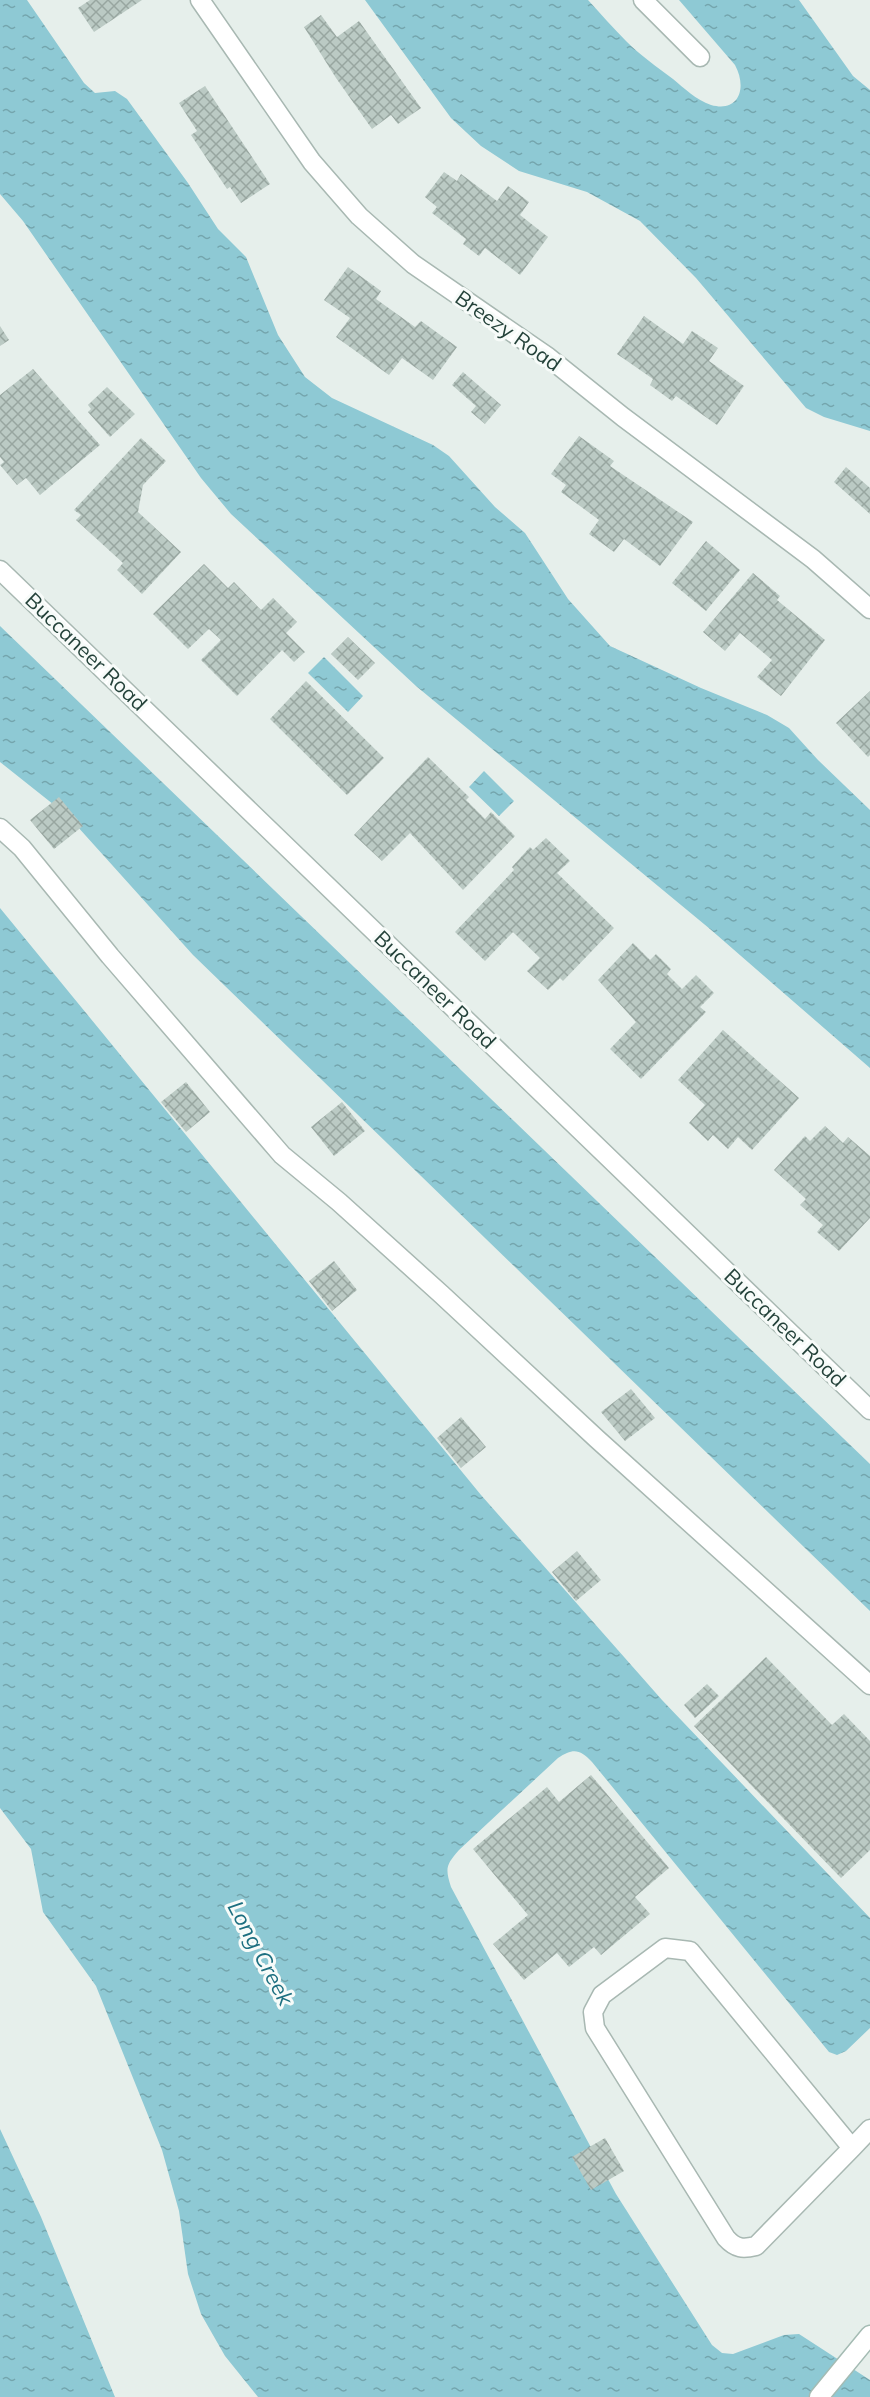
<svg xmlns="http://www.w3.org/2000/svg" width="870" height="2397" font-family="Mulish,sans-serif">
<style>
.water{fill:url(#water-ripples)}
.building{fill:url(#building-cross-hatch)}
.lines{fill:none;stroke-linecap:round;stroke-linejoin:round}
.lane-casing{stroke:#a8b8b2;stroke-width:21}
.street-casing{stroke:#a8b8b2;stroke-width:21}
.secondary-casing{stroke:#a4bbb3;stroke-width:21}
.lane{stroke:#fff;stroke-width:18}
.street{stroke:#fff;stroke-width:18}
.secondary{stroke:#fff;stroke-width:18}
.labels{text-anchor:middle;stroke-width:6;stroke-linejoin:round;paint-order:stroke}
.street-label{font-size:21px;fill:#24423a;stroke:#f7fbf9}
.water-label{font-size:22px;font-style:italic;fill:#1c6f80;stroke:#f7fbf9}
</style>
<defs>
<pattern id="water-ripples" width="26" height="14" patternUnits="userSpaceOnUse" patternTransform="scale(1.5)"><rect width="26" height="14" fill="#8ec9d4"/><path d="M2 4q2-2 4 0t4 0M15 11q2-2 4 0t4 0" fill="none" stroke="#74a5ad"/></pattern>
<pattern id="building-cross-hatch" width="8" height="8" patternUnits="userSpaceOnUse" patternTransform="scale(1.5)"><rect width="8" height="8" fill="#bbcac4"/><path d="M0 0l8 8M0 8l8-8" fill="none" stroke="#98a6a0"/></pattern>
</defs>
<rect width="100%" height="100%" fill="#e6efeb"/>
<path class="water" d="M0,0H27L84,83L95,93L115,91L127,99L188,183L218,229L246,257L278,335L305,377L332,398L433,445L449,456L495,507L525,533L568,599L610,646L701,688L767,715L789,728L818,760L870,810V1068L710,929L416,686L231,514L201,478L23,221L0,194Z
M365,0H588C601,14 613,28 626,41C640,55 657,67 673,79C684,88 696,100 711,105C740,113 747,87 735,65L679,0H799L853,76L870,90V431L824,417L806,408L696,278L640,221L587,192L519,171L481,146L451,118Z
M0,626L870,1464V1611L193,955L68,816L0,762Z
M324,657L363,696L348,712L308,673Z
M484,771L514,801L499,816L469,787Z
M0,908L481,1495L662,1700L870,1918V2028L846,2051L837,2055L829,2052L592,1762C580,1749 573,1748 558,1758L459,1850C446,1865 445,1868 451,1887L616,2194L712,2345L722,2353L733,2354L784,2335L799,2334L870,2380V2397H258L225,2356L201,2314L188,2274L179,2211L162,2150L96,1986L43,1912L31,1849L0,1808Z
M0,2129L41,2217L115,2397H0Z"/>
<path class="building" d="M90,0H142L94,32L78,8Z
M321,15L337,37L359,21L421,108L398,124L391,115L372,129L336,78L304,27Z
M205,86L270,184L241,203L230,187L227,189L191,135L197,131L179,103Z
M444,172L457,181L461,174L497,201L508,186L529,202L520,215L548,237L520,275L485,248L479,256L463,244L466,239L432,213L437,207L425,197Z
M348,267L381,291L376,299L415,327L421,321L457,347L433,380L402,358L389,375L336,337L350,318L324,300Z
M644,316L683,344L692,331L718,348L709,361L744,386L717,425L676,396L672,401L650,385L653,379L617,354Z
M0,326L9,340L0,346Z
M33,369L100,445L40,495L26,478L17,485L0,465L4,462L0,457V395Z
M463,372L501,405L485,424L471,412L476,406L452,385Z
M107,387L135,414L110,437L88,412L91,409L88,405Z
M579,436L614,461L610,466L693,522L660,566L624,539L614,552L589,534L599,520L561,492L566,485L551,474Z
M141,438L166,461L143,485L138,512L181,552L142,594L117,570L123,563L76,520L81,515L74,510Z
M846,467L870,488V514L834,482Z
M706,541L740,570L706,611L672,583Z
M204,564L228,588L234,582L261,610L273,598L297,622L286,633L305,652L294,662L282,650L237,696L201,660L221,640L209,629L188,649L153,614Z
M753,573L780,596L777,600L825,640L781,696L757,677L772,660L740,633L725,651L703,632Z
M348,637L375,663L358,680L331,654Z
M306,681L384,758L347,795L270,719Z
M870,691V755L868,757L836,723Z
M428,757L469,797L466,800L485,819L491,812L515,836L463,890L410,833L382,861L354,835Z
M59,797L83,826L54,849L30,820Z
M546,838L570,861L557,873L614,928L563,981L560,978L548,990L527,971L540,958L513,932L485,961L455,932L514,870L512,867L530,847L533,850Z
M633,943L650,960L656,954L671,969L667,974L682,989L696,975L714,993L700,1007L706,1012L641,1079L610,1049L636,1022L598,980Z
M723,1030L799,1098L752,1150L738,1137L728,1149L713,1135L708,1141L689,1123L705,1105L678,1080Z
M186,1082L210,1112L186,1132L161,1102Z
M342,1102L365,1131L334,1156L311,1127Z
M825,1126L843,1143L848,1137L870,1156V1218L839,1251L817,1232L823,1225L800,1205L806,1199L774,1170L805,1136L810,1141Z
M334,1261L357,1290L332,1311L309,1281Z
M631,1389L655,1418L625,1441L601,1412Z
M461,1417L486,1447L461,1468L437,1438Z
M577,1551L601,1580L576,1601L552,1572Z
M766,1657L832,1725L844,1714L870,1741V1850L841,1878L694,1726Z
M707,1684L719,1696L695,1718L684,1705Z
M591,1775L669,1868L635,1897L650,1914L601,1955L594,1947L569,1967L557,1953L524,1980L493,1944L528,1915L473,1849L547,1787L559,1802Z
M605,2138L624,2171L591,2190L572,2157Z"/>
<g class="lines">
<g class="lane-casing">
<path id="lane" d="M643,0L700,57
M0,828L22,848L110,956L282,1155L339,1202L441,1294L597,1439L870,1685
M852,2148L690,1951L665,1948L602,1995L593,2012L595,2028L726,2238C736,2249 743,2249 756,2246L852,2148L870,2129"/>
</g>
<g class="street-casing">
<path id="street" d="M200,0L312,162L359,216L413,264L548,357L623,417L813,559L870,609
M0,570L870,1410"/>
</g>
<g class="secondary-casing">
<path id="secondary" d="M819,2397L870,2335"/>
</g>
<use href="#lane" class="lane"/>
<use href="#street" class="street"/>
<use href="#secondary" class="secondary"/>
</g>
<g class="labels">
<g class="street-label">
<text transform="translate(508 331) rotate(35)" y="7">Breezy Road</text>
<text transform="translate(86 652) rotate(44)" y="7">Buccaneer Road</text>
<text transform="translate(435 990) rotate(44)" y="7">Buccaneer Road</text>
<text transform="translate(785 1328) rotate(44)" y="7">Buccaneer Road</text>
</g>
<g class="water-label">
<text transform="translate(261 1953) rotate(62)" y="8">Long Creek</text>
</g>
</g>
</svg>
